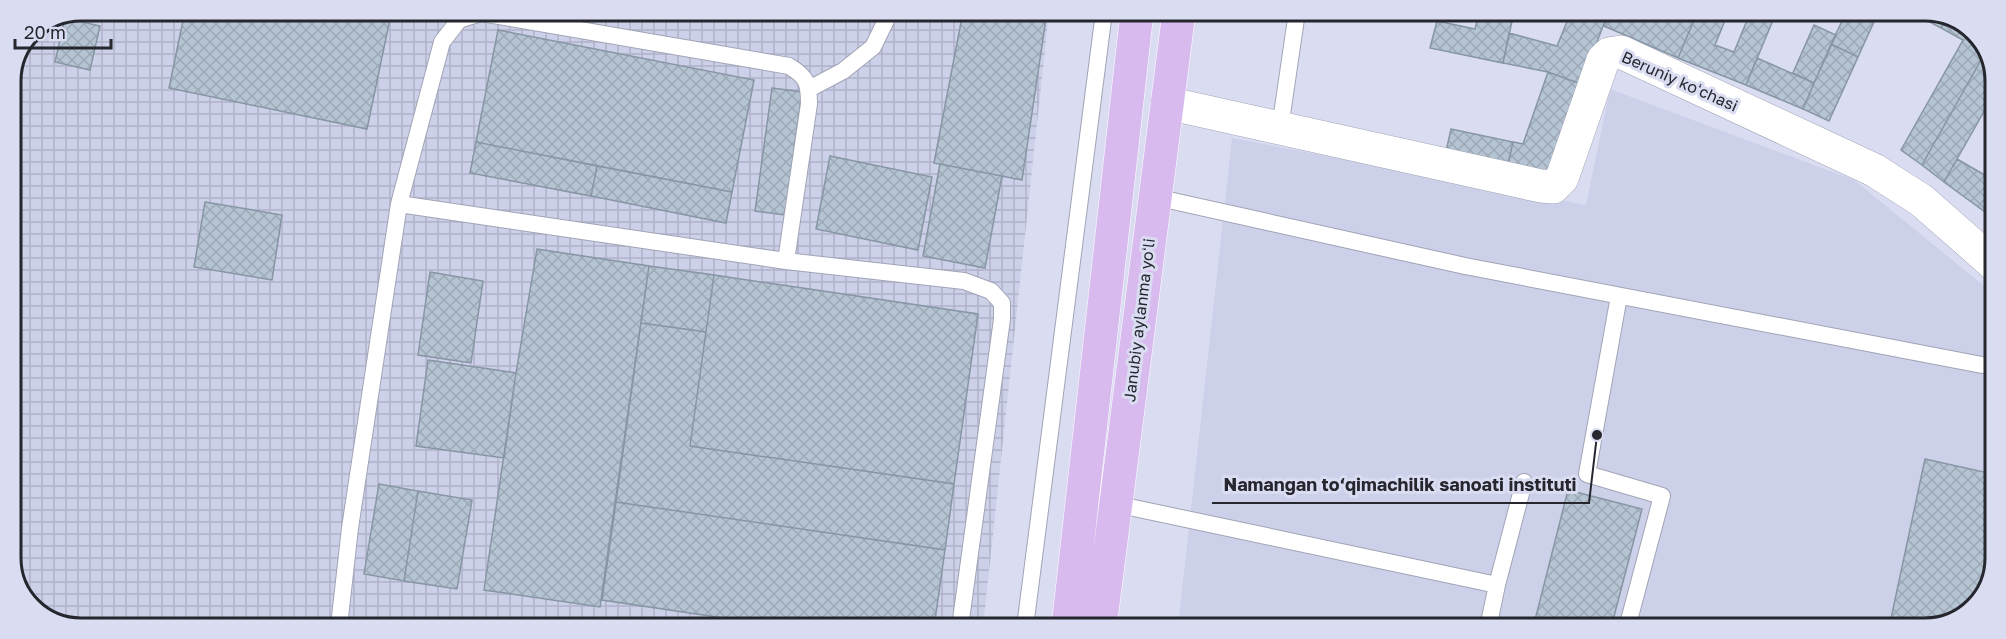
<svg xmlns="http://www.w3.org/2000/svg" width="2006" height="639" font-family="'Golos Text',sans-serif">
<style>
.built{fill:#ccd0e9}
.industrial{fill:url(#industrial-grid)}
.building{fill:url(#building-cross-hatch);stroke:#8796a4;stroke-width:1.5}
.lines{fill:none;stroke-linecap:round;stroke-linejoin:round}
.service-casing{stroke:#a1a4b6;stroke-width:18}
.minor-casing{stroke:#a1a4b6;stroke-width:34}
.trunk-casing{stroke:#fff;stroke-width:34}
.service{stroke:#fff;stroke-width:16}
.minor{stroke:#fff;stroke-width:33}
.trunk{stroke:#d8baee;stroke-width:33}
.labels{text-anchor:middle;stroke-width:6;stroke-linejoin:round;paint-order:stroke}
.street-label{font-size:16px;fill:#25262e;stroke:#daddf1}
.rim{fill:none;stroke:#25262e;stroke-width:3}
.leader{fill:none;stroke:#25262e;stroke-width:2}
.callout-dot{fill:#25262e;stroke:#daddf1;stroke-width:2}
.callout-label{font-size:18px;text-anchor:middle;font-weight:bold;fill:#25262e;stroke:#daddf1;stroke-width:6;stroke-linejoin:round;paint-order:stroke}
</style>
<defs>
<pattern id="industrial-grid" width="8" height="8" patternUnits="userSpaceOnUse" patternTransform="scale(1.5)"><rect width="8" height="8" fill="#ccd0e9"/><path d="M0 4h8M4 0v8" fill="none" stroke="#afb2c8"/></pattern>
<pattern id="building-cross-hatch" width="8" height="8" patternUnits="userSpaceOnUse" patternTransform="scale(1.5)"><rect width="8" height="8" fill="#b5c4d3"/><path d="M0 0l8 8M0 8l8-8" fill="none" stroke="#9ca8b5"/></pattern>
</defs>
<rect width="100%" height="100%" fill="#daddf1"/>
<path class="built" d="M1610,89L1854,180L1994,294L1993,577L1968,614L1926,628L1178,627L1232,138L1586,205Z"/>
<path class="industrial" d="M81,11L1049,12L983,627L62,626L28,604L11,563V80L31,31Z"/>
<path class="building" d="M185,11H373L391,14L367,129L169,88Z
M695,11H708L699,17Z
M963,12H1047L1022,180L934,163Z
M1479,12H1514L1503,63L1430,48L1437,21L1475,29Z
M1571,12L1584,13L1605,21L1581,84L1548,72L1503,63L1509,33L1557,46Z
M1584,13H1609L1605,21Z
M1609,13H1655L1660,15L1661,13H1697L1678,58L1604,26Z
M1697,13H1728L1715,45L1734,52L1750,13H1776L1746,85L1678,58Z
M1846,13H1878L1858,57L1831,44Z
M1913,13H1944L1948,16L1941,28Z
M1948,16L1981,38L1986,51L1922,165L1901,150L1963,40L1941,28Z
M65,18L100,26L90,70L55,62Z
M1814,25L1836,35L1814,83L1793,73Z
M498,30L754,80L732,192L476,142Z
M1831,44L1858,57L1829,121L1803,109Z
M1986,51L1995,76V92L1944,182L1922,165Z
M1757,58L1814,83L1803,109L1746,85Z
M1548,72L1581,84L1545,178L1507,169L1513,142L1523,144Z
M772,88L802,92L785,215L755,211Z
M1451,129L1513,142L1507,169L1445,156Z
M476,142L597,166L591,196L470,173Z
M830,156L932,177L918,250L816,229Z
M1957,159L1995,181V198L1988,214L1944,182Z
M940,164L1002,176L985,268L923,256Z
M597,166L732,192L726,223L591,196Z
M1995,198V220L1988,214Z
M205,202L282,215L272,280L194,267Z
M537,249L649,266L600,607L484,590L516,373Z
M649,266L714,275L706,332L641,323Z
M430,272L483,281L471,363L418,355Z
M714,275L978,314L954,484L690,446Z
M641,323L706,332L690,446L954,484L945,550L616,502Z
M428,360L516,373L504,458L416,446Z
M1925,459L1993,474V577L1968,614L1926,628H1889Z
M379,484L418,491L404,581L364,574Z
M1568,490L1642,509L1611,628H1533Z
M418,491L472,500L457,589L404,581Z
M616,502L945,550L934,627H785L602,600Z"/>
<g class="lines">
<g class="service-casing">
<path id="service" d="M809,89L843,71L873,47L890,12
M1280,128L1297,12
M1155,197L1465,266L1982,365
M399,204L442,42L459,20L481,13L789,66C807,77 809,83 809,104L786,261
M1619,296L1587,474L1662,496L1627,628
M1115,504L1497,585L1524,482
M339,626L350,528L399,204L786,261L964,281L991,291L1002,303V319L960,627
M1025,627L1104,12
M1488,628L1497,585"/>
</g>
<g class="minor-casing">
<path id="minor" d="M1167,103L1541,186L1553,187L1562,178L1603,60L1609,54L1621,52L1874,170L1921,200L1994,264"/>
</g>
<g class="trunk-casing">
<path id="trunk" d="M1068,627L1137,12
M1100,627L1179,12"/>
</g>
<use href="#service" class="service"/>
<use href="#minor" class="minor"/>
<use href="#trunk" class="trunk"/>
</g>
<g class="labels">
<g class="street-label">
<text transform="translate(1680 81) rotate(24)" y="6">Beruniy koʻchasi</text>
<text transform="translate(1139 320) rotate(-83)" y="6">Janubiy aylanma yoʻli</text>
</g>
</g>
<path d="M0 0H2006V639H0ZM81 21H1925A60 60 0 0 1 1985 81V558A60 60 0 0 1 1925 618H81A60 60 0 0 1 21 558V81A60 60 0 0 1 81 21Z" fill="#daddf1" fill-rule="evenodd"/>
<path class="rim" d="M81 21H1925A60 60 0 0 1 1985 81V558A60 60 0 0 1 1925 618H81A60 60 0 0 1 21 558V81A60 60 0 0 1 81 21Z"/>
<path class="leader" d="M1597 435L1589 503H1212"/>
<circle class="callout-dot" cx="1597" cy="435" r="6"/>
<g class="callout-label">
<text x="1400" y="491">Namangan to‘qimachilik sanoati instituti</text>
</g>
<path d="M15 39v9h96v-9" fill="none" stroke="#25262e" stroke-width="3"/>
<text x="24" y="39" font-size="18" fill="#25262e" stroke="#daddf1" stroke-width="4.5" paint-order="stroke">20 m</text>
</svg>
